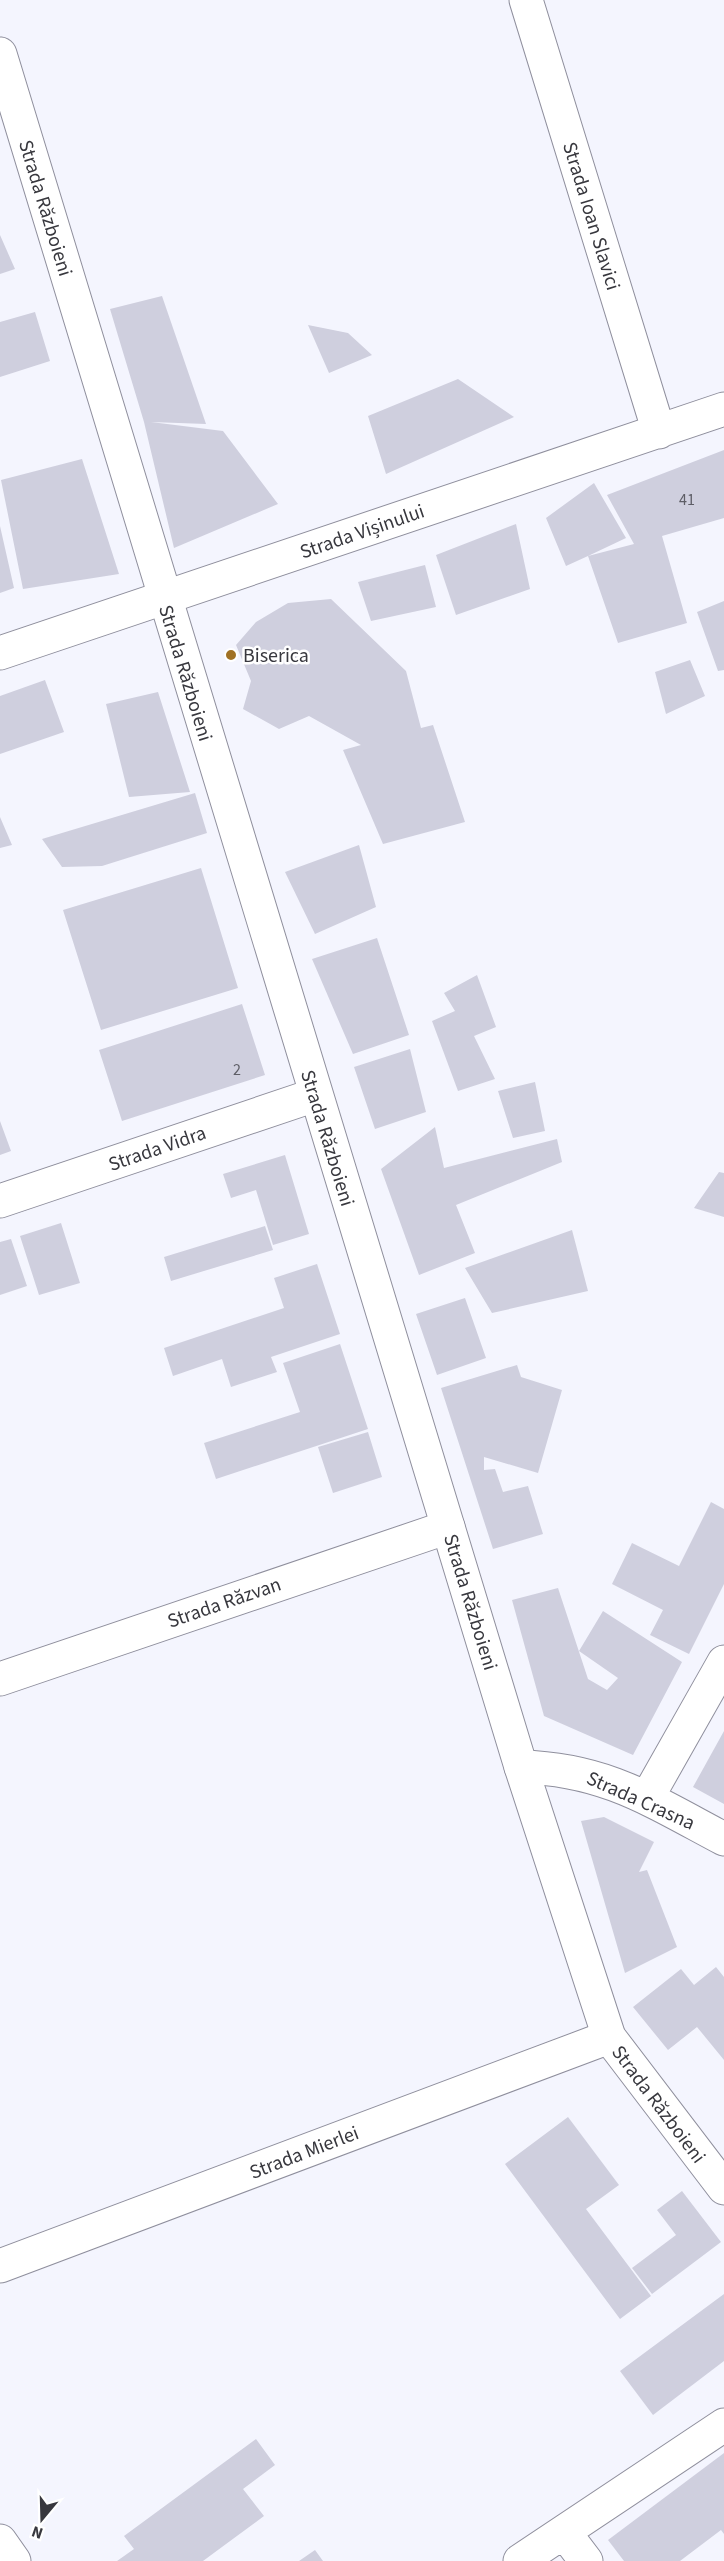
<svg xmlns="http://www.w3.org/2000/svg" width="724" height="2561" font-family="'Source Sans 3',sans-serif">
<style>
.building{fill:#cfcfde}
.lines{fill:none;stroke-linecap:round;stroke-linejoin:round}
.minor-casing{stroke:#8f8f9d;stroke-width:35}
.tertiary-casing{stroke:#8f8f9d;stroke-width:35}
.minor{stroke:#fff;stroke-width:33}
.tertiary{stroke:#fff;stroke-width:33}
.poi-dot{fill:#a07124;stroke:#fff;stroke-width:2}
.labels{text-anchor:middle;stroke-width:5;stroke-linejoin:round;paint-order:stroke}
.number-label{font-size:16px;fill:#5e5e66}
.street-label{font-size:20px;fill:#38383e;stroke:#fff}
.poi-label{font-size:20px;fill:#38383e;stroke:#fff;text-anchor:start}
</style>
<rect width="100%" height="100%" fill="#f4f5fe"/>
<path class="building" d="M0,235L15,269L0,274Z
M162,296L206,424L151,422L223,431L278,504L174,548L144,422L110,309Z
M35,312L50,361L0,377V322Z
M308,325L348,333L372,355L329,373Z
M458,379L514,417L386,474L368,416Z
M724,450V518L662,536L687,623L618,643L588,556L566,566L546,518L594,483L626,538L588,556L634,544L607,495Z
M82,459L119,574L23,589L1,480Z
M516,524L530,589L456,615L436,555Z
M0,526L14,588L0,593Z
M425,565L436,607L371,621L358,582Z
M331,599L406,671L421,728L433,725L465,822L383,844L343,750L361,745L309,716L279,729L243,709L251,681L236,645L256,622L288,603Z
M724,601V670L718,671L697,612Z
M690,660L705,696L666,714L655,672Z
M45,680L64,732L0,754V696Z
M158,692L190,792L129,797L106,704Z
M195,793L207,833L102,866L62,867L42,839Z
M0,817L12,845L0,848Z
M359,845L376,907L315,934L285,872Z
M201,868L238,988L101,1030L63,910Z
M377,938L409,1035L353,1054L312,959Z
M477,975L496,1027L474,1036L495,1079L458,1091L432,1021L455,1011L444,993Z
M242,1004L265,1075L122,1121L99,1050Z
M410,1049L426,1112L375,1129L354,1067Z
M535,1082L545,1131L513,1138L498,1091Z
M0,1121L11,1151L0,1155Z
M435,1127L444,1168L557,1139L562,1162L456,1205L475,1253L419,1275L381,1169Z
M285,1155L309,1234L273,1245L256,1190L231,1198L223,1174Z
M719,1172L724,1173V1217L694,1208Z
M61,1223L80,1283L39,1295L20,1236Z
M265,1226L273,1250L171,1281L164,1257Z
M572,1230L588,1291L492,1313L465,1268Z
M11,1239L27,1286L0,1295V1242Z
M317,1264L340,1334L271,1357L277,1372L231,1387L222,1359L173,1376L164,1348L284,1308L274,1278Z
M465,1298L486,1358L437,1375L416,1314Z
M340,1344L368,1429L216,1479L204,1443L300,1412L283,1363Z
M517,1365L521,1377L562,1390L538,1473L484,1457V1470L495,1469L503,1492L528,1486L543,1534L493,1549L441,1388Z
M368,1432L382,1477L333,1493L318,1447Z
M711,1502L724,1509V1584L689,1654L650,1635L663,1610L612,1584L632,1543L679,1566Z
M558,1588L588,1679L607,1690L618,1678L579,1651L603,1611L682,1662L633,1755L544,1716L512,1600Z
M724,1731V1804L693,1787Z
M604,1817L654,1842L639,1872L647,1870L677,1947L625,1973L581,1821Z
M716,1967L724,1977V2060L697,2027L668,2050L633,2007L681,1969L694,1985Z
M568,2117L619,2185L586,2209L651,2296L620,2319L505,2164Z
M682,2191L721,2242L652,2294L632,2268L676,2235L657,2210Z
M724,2294V2361L653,2415L620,2371Z
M256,2439L275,2465L243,2489L264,2516L203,2561H117L134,2549L124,2536Z
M724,2453V2534L721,2530L680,2561H624L608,2540Z
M315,2550L323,2561H299Z"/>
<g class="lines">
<g class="minor-casing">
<path id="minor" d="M526,0L659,432
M0,653L724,409
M0,1201L315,1095
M0,1679L448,1527
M521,1767C605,1769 652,1801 724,1839
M647,1798L724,1662
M0,2266L609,2037
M564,2532L586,2561
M0,2541L14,2561
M520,2561L724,2425"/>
</g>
<g class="tertiary-casing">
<path id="tertiary" d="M0,54L521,1767L609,2037L724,2188"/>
</g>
<use href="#minor" class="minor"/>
<use href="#tertiary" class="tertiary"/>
</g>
<circle class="poi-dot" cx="231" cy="655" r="6"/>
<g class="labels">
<g class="number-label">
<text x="687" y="505">41</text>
<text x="237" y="1075">2</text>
</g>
<g class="street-label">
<text transform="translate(46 208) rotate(73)" y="7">Strada Războieni</text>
<text transform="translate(592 216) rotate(73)" y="7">Strada Ioan Slavici</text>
<text transform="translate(362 531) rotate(-19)" y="7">Strada Vișinului</text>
<text transform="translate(186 673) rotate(73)" y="7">Strada Războieni</text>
<text transform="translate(328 1138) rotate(73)" y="7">Strada Războieni</text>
<text transform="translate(157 1148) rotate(-19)" y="7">Strada Vidra</text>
<text transform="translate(224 1602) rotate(-19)" y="7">Strada Răzvan</text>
<text transform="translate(471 1602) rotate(73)" y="7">Strada Războieni</text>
<text transform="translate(641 1800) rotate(24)" y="7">Strada Crasna</text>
<text transform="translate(659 2104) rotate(53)" y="7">Strada Războieni</text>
<text transform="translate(304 2152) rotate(-21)" y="7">Strada Mierlei</text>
</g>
<g class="poi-label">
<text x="243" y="662">Biserica</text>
</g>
</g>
<g transform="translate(42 2519) rotate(199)" stroke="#ffffff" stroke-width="4.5" paint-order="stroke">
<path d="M0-4.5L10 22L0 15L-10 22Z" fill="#38383e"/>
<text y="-9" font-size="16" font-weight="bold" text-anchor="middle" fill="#38383e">N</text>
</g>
</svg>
